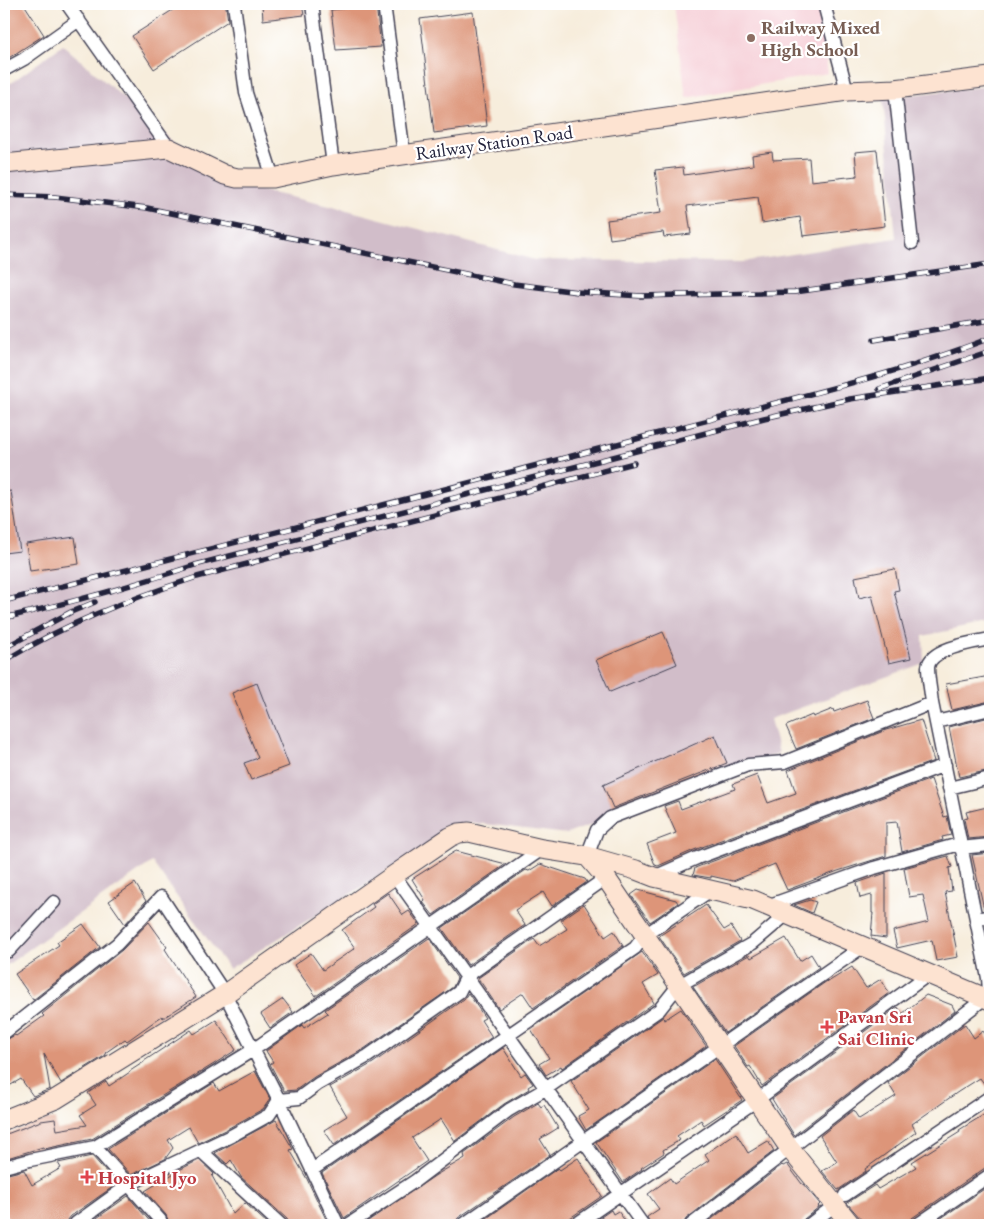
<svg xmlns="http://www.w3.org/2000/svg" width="994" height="1229" font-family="'EB Garamond',serif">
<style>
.built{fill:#f6cfd7}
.industrial{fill:#d1bdc9}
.building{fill:#dd9579}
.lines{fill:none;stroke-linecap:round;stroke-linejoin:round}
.street-casing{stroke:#424053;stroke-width:15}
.secondary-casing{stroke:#424053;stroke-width:21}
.street{stroke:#fff;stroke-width:12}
.secondary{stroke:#fde3d1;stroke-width:19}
.rail-casing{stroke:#22223b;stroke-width:5.5}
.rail{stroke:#fff;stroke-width:4;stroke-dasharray:11;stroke-linecap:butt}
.education-dot{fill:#8d6e63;stroke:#fff;stroke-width:2}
.health-dot{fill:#e0444e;stroke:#fff;stroke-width:2}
.labels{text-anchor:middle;stroke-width:4.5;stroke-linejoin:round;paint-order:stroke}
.education-label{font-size:19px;font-weight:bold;fill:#785e54;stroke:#fff;text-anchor:start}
.street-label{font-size:19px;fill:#22223b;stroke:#fff}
.health-label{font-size:19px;font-weight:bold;fill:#be3a42;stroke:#fff;text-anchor:start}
</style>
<rect width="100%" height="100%" fill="#fff"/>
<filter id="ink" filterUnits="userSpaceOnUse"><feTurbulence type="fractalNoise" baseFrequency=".02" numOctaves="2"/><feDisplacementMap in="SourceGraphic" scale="10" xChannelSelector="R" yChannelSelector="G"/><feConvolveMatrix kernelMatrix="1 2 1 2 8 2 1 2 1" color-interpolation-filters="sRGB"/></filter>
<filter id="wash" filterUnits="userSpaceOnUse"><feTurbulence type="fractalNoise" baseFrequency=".0096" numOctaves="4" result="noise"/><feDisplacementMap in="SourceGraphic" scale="20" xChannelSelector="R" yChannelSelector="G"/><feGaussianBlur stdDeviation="1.12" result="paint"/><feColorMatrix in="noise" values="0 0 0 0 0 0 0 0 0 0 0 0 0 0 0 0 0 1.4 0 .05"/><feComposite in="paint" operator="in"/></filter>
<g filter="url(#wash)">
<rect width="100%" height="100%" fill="#f7eddc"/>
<path class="built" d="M674,4H818L828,73L686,98Z"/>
<path class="industrial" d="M63,45L219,181L347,210L535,260L742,262L896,238L883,98L990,86V622L923,636L924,663L770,719L779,753L567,834L467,822L229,969L152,862L4,967V88Z"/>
<g id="blocks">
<path class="building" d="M11,4H24L44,35L4,61V8Z
M182,4H224L226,7L228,21L154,69L132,36Z
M262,4H302L304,15L263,20Z
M376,5L381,47L336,50L331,10Z
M473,12L487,126L434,133L420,19Z
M877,150L885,226L803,236L800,217L762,223L758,197L687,206L691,234L664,237L663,232L610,239L607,220L661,213L655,170L683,167L684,175L753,165L752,155L772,152L773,160L809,158L811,181L857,176L855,152Z
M11,491L20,551L4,553V492Z
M75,537L79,564L30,571L26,544Z
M895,569L899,590L894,591L911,658L889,663L872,595L859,598L855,577Z
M663,632L677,664L610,692L596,660Z
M990,676V701L952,710L946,684Z
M257,683L289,766L251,780L244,763L258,758L232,693Z
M867,700L874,718L796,749L786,726L812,715L813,717L833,709L834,712Z
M990,717V770L959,777L949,727Z
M921,720L934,761L694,850L658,866L655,865L647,844L676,833L664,806L678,801L681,809L735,789L733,784L757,775L768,803L796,793L788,770L886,730Z
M715,735L727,763L613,808L603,785Z
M931,779L944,817L947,816L951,835L942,837L943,840L902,852L897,822L886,823V856L838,871L787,890L775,864L733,881L711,876V878L693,875L695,868L700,866Z
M987,807L990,819V837L968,839L964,819L968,818L966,812Z
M456,851L506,864L433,915L423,902L425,900L412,879Z
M990,853V908L984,909L972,855Z
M948,856L952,867L949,868L952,891L945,892L958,957L936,961L932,940L897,948L893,931L929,922L923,895L909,897L904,868Z
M540,864L585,879L587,882L552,906L543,892L515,910L525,925L468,965L442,928L526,870L529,871Z
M886,873V938L871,936L873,913H872V895L860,898L857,883Z
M135,883L146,901L125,924L109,901Z
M638,890L676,900L678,903L650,922L631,895Z
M388,893L403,915L409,911L419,924L316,996L294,965L311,953L323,970L355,948L342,930L374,907L372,904Z
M810,900L816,902L812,913L794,905Z
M584,904L605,937L614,931L623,946L533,1008L523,993L499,1009L478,978L534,939L539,946L567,929L561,920Z
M706,905L724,930L731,926L740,941L684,973L659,936Z
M149,922L167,947L165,949L196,997L163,1018L162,1016L127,1041L125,1039L105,1053L106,1055L61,1083L44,1054L50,1089L33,1096L21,1079L4,1089V1041L15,1035L16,1036L44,1016L42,1014L122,950Z
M83,924L100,947L33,1000L15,974L59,945L57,942Z
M429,938L457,978L453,987L364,1049L314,1077L296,1090L284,1091L270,1064L273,1062L266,1051L302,1025L304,1028L328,1013L325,1010Z
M786,938L800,961L811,954L819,967L725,1033L693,987L749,955L751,958Z
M642,952L658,975L643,984L654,1003L562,1068L561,1066L546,1075L539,1064L549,1058L531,1029Z
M852,967L866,988L881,979L889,993L762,1086L750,1066L748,1067L734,1046L827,981L828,982Z
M468,993L485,1018L481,1020L492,1037L334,1145L324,1130L347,1116L330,1087L373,1063L464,999Z
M926,995L952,1005L955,1011L794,1135L772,1099L898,1007L902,1014Z
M283,999L293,1012L270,1028L261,1014Z
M681,1009L706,1046L586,1130L578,1116L589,1110L571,1081L663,1017L664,1020Z
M216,1020L236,1050L214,1064L92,1139L44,1149L43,1147L4,1159V1134V1135L41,1121L55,1119L57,1130L87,1125L80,1115L96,1105L88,1093L106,1081L109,1086L130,1072V1071L144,1062V1061L191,1030L194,1034Z
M965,1024L974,1038L983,1031L990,1041V1089H988L980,1078L958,1092L912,1124L916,1132L865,1169L866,1171L838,1190L822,1171L837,1162L820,1136L853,1110L859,1119L896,1096L888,1083Z
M503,1048L521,1076L525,1073L533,1084L528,1087L529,1089L504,1104L455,1141L441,1119L412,1138L427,1161L344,1218L322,1173Z
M715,1059L742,1100L704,1125L701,1120L677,1136L680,1140L663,1150L664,1153L641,1168L642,1169L623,1182L596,1142Z
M255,1071L270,1099L263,1109L227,1129L198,1143L189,1127L168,1140L173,1148L165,1159L131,1175L108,1149L214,1083L219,1091Z
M538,1103L541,1107L544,1105L558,1128L540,1139L550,1155L458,1218L455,1225H362L436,1175L465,1158L464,1154L514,1117Z
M990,1111V1167L985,1168L912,1218L909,1225H862L860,1218L847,1203L875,1185L878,1189L916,1167L912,1162L960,1132L959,1130Z
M276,1120L293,1149L290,1150L307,1179L326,1219L316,1225H289L287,1219L241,1177L231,1160L227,1164L215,1153Z
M736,1133L748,1153L768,1141L774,1151L686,1219L683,1225H651L647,1217L659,1209L648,1194L670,1178L674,1184L709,1160L705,1154Z
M92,1156L117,1184L71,1216L68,1220V1225H11L4,1210V1175L24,1170L32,1185L61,1168L58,1163Z
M578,1158L602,1196L570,1218L567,1225H477L558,1168L560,1170Z
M199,1160L214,1174L212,1176L233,1214L245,1203L269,1225H170L166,1215L145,1191L181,1169Z
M787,1164L802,1184H803L820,1204L818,1206L819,1207L804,1219L801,1224L704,1225L782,1165L783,1166Z
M990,1185V1225H931Z
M128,1196L153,1225H87Z
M611,1210L613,1214L618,1211L628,1225H597L600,1223L598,1219Z"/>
</g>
</g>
<g filter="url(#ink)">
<use href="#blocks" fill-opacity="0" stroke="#424053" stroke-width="1"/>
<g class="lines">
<g class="street-casing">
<path id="street" d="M67,4L169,148
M234,4L246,93L273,178
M312,4L333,165
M384,4L404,154
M824,4L847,91
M4,70L24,59L79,20
M895,89L912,243
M936,722L990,709
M949,788L990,778
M960,848L990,845
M587,856L597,830L610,818L748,765L785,762L932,703
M394,875L643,1225
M654,877L697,858L945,765
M767,906L874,868L959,844
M976,919L990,916
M4,949L9,951L54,902
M4,1033L117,944L161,897L225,994L279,1100L338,1225
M95,1147L160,1220L162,1225
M201,1151L281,1225
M4,1167L30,1160L95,1147L253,1050L542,849
M312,1170L635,948L645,935L711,890
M845,1195L990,1097
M76,1223L130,1184L231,1136L269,1115L279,1100L299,1098L318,1084L368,1056L459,992L467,976L606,878
M348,1225L415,1181L509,1110L547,1088L659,1010L678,986L753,943L787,914
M463,1225L862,947
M575,1225L757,1100L929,974
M691,1225L985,998L989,991L988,978L932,703C931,692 928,679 928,667C930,648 975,642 990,639
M809,1225L835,1205
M917,1225L990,1175"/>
</g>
<g class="secondary-casing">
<path id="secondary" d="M4,164L169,148L225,175L237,178H273L333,165L847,91L895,89L990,77
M587,856L606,878L790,1149L851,1225
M4,1120L56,1099L225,994L394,875L450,837L459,833L469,832L542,849L587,856L636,870L654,877L753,900L990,1000"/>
</g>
<use href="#street" class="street"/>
<use href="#secondary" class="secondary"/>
<g class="rail-casing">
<path id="rail" d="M4,195L55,197L147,208L514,284L578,292L641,296L795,292L990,264
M874,340L990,320
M879,389L990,351
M4,601C221,546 439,492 655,434C767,404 882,380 990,338
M4,618C69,603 132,586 195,565L764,418L850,399L990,378
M4,648L71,612L95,602
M4,661C65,624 129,599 197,577L634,463"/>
</g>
<use href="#rail" class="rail"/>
</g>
</g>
<circle class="education-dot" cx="751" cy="38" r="5"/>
<g class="health-dot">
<path d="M824.5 1019.5h5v5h5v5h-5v5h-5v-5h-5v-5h5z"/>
<path d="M84.5 1169.5h5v5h5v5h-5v5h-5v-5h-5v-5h5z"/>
</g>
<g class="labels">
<g class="education-label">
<text x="761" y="34">Railway Mixed<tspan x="761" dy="22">High School</tspan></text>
</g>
<g class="street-label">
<text transform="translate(494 142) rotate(-8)" y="7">Railway Station Road</text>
</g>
<g class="health-label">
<text x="838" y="1023">Pavan Sri<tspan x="838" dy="22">Sai Clinic</tspan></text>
<text x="98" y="1184">Hospital Jyo</text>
</g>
</g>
<rect width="994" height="1229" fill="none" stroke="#fff" stroke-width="20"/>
</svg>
